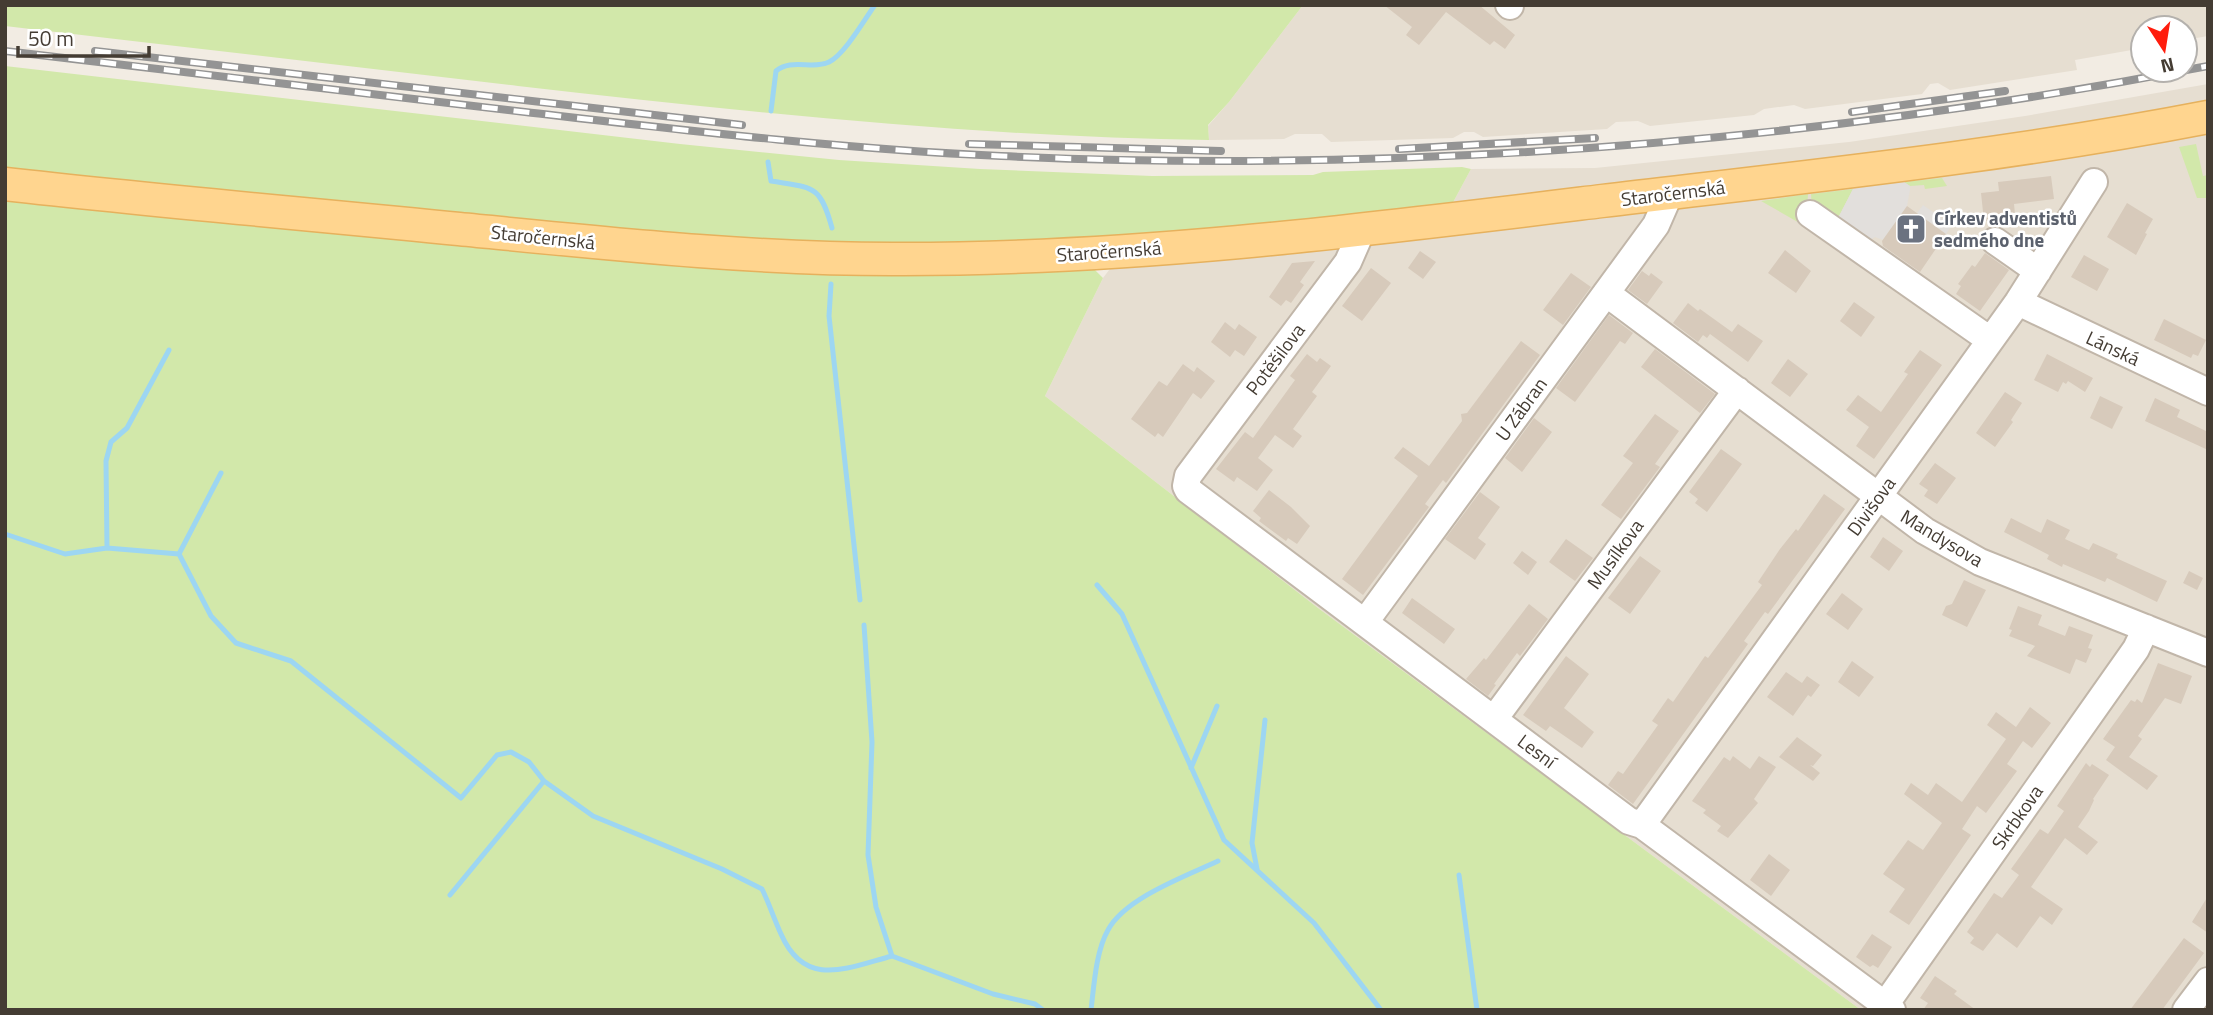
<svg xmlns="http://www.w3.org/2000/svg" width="2213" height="1015" font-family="'Titillium Web',sans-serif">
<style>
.residential{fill:#e6ded1}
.green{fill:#d2e8aa}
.parking{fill:#e2dfdc}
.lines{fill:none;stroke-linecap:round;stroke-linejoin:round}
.stream{stroke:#9dd6f2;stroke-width:5}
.building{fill:#d7cabb}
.minor-casing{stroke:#c1b6a9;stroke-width:30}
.major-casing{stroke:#e6b15d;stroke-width:35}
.minor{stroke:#fff;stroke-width:26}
.major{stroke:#ffd58f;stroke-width:32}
.rail-casing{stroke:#949494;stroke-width:8}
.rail{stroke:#fff;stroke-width:5;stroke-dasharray:16;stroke-linecap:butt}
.labels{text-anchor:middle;stroke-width:5;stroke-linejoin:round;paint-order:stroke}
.street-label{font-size:19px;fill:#443c33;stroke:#fff}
.worship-label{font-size:19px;font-weight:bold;fill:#5b616d;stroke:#fff;text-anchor:start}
</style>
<rect width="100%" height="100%" fill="#f2ece3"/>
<path class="residential" d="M1303,5H2208V36L2185,40V28H2143V48L2075,60L2077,70L1950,90L1938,83L1930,84L1922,94L1805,109L1794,105L1764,109L1754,115L1650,126L1638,121L1616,122L1607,129L1483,137L1474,132H1464L1453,138L1331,142L1322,134H1295L1284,139L1209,140L1208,126L1229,102Z
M2208,84V1010H1861L1318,608L1045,396L1103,278L1135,236L1450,208L1471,169L1595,168L1849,142L2025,116Z"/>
<path class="green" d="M5,5H1303L1229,102L1208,125L1209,140C978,137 748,112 518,86C347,66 176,46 5,26Z
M5,66L680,144L839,160L980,169L1152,176L1313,175L1323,172L1462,167L1471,169L1450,208L1292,225L1034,241L890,245L678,236L5,169Z
M2196,144L2203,176L2208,175V198H2197L2179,147Z
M1942,178L1947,186L1925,189L1924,185L1910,186L1904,182Z
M1853,189L1838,218L1812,209L1811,194Z
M1808,194L1806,220L1803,225L1761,201Z
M5,198L1092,267L1103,278L1045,396L1318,608L1861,1010H5Z"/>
<path class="parking" d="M1904,182L1910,186V190L1907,206L1883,240L1875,237L1870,240L1838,218L1853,189Z
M1923,205L1952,225L1946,234L1917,213Z"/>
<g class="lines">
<path class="stream" d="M771,111L776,71C791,58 813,70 829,62C845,54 864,20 875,5
M768,162L771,181C813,188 820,184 832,228
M831,284L829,316L860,600
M5,534L65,554L107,548L179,554L211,616L236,643L291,661L461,798L497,755L511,752L529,762L544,781L593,816L722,869L762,889C769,903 774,919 781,934C805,989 847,968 892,956
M107,548L106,461L111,442L127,428L169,350
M179,554L221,473
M1097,585L1122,614L1224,840L1314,923L1381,1010
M864,625L872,742L868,855L876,907L892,956L993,994L1035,1004L1043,1010
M1191,768L1217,706
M1257,869L1252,843L1265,720
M1459,875L1477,1010
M450,895L544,781
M1091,1010C1094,985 1096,951 1108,930C1125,898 1186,876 1218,861"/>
</g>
<path class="building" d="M1384,5H1479L1515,35L1505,49L1494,41L1490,45L1446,12L1419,45L1406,35L1412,27Z
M2051,176L2054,199L2014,204L2015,214L2008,216V218L1984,221L1981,193L1999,191L1998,182Z
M2127,203L2153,219L2145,233L2147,234L2136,255L2107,237Z
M1907,206L1946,234L1920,272L1883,246L1882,241Z
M1785,250L1811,271L1796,293L1768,273Z
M1420,251L1436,262L1423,279L1408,268Z
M1985,253L2009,270L1980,311L1956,294L1961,286L1958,284L1972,265L1975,267Z
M2084,255L2109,269L2097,291L2071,277Z
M1315,261L1300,282L1304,285L1291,303L1286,300L1281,306L1269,297L1292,263Z
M1371,268L1391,283L1362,321L1342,306Z
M1642,271L1649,276L1651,273L1663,282L1647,304L1628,290Z
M1571,273L1591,287L1563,325L1543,310Z
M1854,302L1875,317L1861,337L1840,321Z
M1688,303L1698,311L1700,309L1732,332L1738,324L1763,341L1748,362L1710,334L1707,338L1703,335L1698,342L1673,323Z
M1609,315L1633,333L1625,344L1620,341L1575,402L1556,388Z
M2164,319L2206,340L2198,356L2193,354L2191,358L2154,340Z
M1225,322L1235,330L1239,324L1257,337L1244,356L1235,350L1230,357L1211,342Z
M1521,341L1540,355L1446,483L1443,480L1425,504L1429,507L1363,595L1342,579L1418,476L1394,458L1403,447L1429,466L1462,421L1461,414L1467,413Z
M1655,349L1715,394L1700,413L1641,367Z
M1920,350L1942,365L1874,459L1856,446L1869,427L1846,410L1858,395L1881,412L1908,374L1904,372Z
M1307,354L1317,362L1320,358L1331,366L1312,392L1317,396L1293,429L1302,436L1293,448L1275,435L1258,458L1273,470L1257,491L1237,477L1234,482L1216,469L1245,432L1253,438L1295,380L1290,376Z
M2047,354L2093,378L2085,392L2068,381L2066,384L2063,382L2058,392L2034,380Z
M1788,359L1808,374L1790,397L1771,383Z
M1183,364L1194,372L1197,367L1215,381L1201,399L1193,393L1163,437L1158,433L1155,437L1131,419L1159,381L1167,386Z
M2005,392L2022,403L2011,420L2013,422L1995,447L1976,433Z
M2100,396L2123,407L2112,429L2090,418Z
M2155,398L2180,410L2177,417L2208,432V450L2145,421Z
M1655,414L1679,431L1655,464L1660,467L1621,519L1601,505L1633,463L1623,456Z
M1534,418L1552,432L1522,472L1505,458Z
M1721,449L1742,464L1707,512L1695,503L1698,499L1689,492Z
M1935,463L1956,478L1937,504L1924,496L1928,490L1919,484Z
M1269,490L1291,507L1310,526L1297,544L1288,538L1286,541L1259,521L1261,518L1253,511Z
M1480,492L1500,507L1478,538L1486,544L1475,560L1445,539Z
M1824,494L1845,509L1768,614L1765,612L1744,641L1748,644L1633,804L1608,785L1618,771L1623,774L1658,725L1652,721L1668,698L1673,702L1705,656L1708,658L1762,585L1758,582L1780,549L1796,529L1798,531Z
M2011,518L2041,533L2047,519L2070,530L2065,539L2089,550L2093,543L2118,554L2116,558L2167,581L2157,602L2107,578L2105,582L2063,564L2062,567L2047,559L2049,555L2004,532Z
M1883,537L1903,551L1889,571L1870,557Z
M1566,539L1593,558L1575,581L1549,562Z
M1522,551L1537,562L1528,575L1513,563Z
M1640,556L1661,571L1630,614L1608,598Z
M2189,571L2203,578L2197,590L2183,583Z
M1964,580L1986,590L1967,627L1942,615L1946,606L1952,604Z
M1842,593L1863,609L1848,630L1826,614Z
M1412,598L1455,629L1444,644L1402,613Z
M1529,604L1548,619L1520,656L1517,653L1494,684L1496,685L1488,696L1466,679L1484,658L1486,660Z
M2018,606L2042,615L2038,625L2065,636L2069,626L2093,635L2088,648L2092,649L2086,663L2076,659L2070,674L2027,656L2035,646L2009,636L2012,630L2009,629Z
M1566,656L1589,674L1564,708L1594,732L1582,748L1550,726L1546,731L1523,715Z
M1852,661L1874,677L1859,697L1838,682Z
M2158,663L2192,676L2181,704L2165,698L2138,736L2142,739L2129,757L2158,776L2147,790L2106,760L2115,747L2103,739L2131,700L2135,702L2137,699L2142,703Z
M1786,672L1802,683L1807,676L1820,685L1811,697L1808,695L1793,716L1767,697Z
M2030,707L2051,723L2032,748L2023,741L2007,764L2017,771L1986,813L1977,806L1962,829L1971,835L1909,925L1889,912L1905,889L1883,874L1908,840L1923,850L1942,823L1904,794L1911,783L1928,795L1936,783L1962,802L2006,739L1987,725L1996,712L2016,727Z
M1797,737L1822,755L1813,766L1810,765L1820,773L1813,781L1779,757Z
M1733,756L1750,769L1759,756L1776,767L1754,799L1758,803L1728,838L1717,831L1721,826L1703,813L1706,810L1692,801L1724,757L1730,761Z
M2086,763L2090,767L2092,764L2109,775L2093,799L2094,800L2089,811L2078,827L2098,842L2087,855L2065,838L2031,887L2063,909L2052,925L2040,916L2017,948L1997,933L1983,951L1970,943L1974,938L1967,932L1994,893L2002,898L2019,875L2011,869L2040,829L2048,834L2064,811L2057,806Z
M1769,854L1790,870L1771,896L1750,880Z
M2208,896V933L2192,922Z
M1872,934L1892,947L1878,968L1873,965L1870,967L1856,957Z
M2184,938L2204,953L2162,1010H2130Z
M1935,976L1957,991L1954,994L1976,1010H1923L1928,1003L1920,998Z"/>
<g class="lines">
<g class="minor-casing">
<path id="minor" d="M1509,5L1510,6
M1810,214L1990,340
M1362,230L1348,262L1188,476L1186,486L1188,490L1629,821L1642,825L1892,1010
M1995,241L2038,271
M1606,293L1925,531L1980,562L2208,653
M2018,302L2208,392
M1365,622L1656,225L1670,193
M1494,719L1737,390
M1642,825L2018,302L2094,182
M1885,1005L2136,649L2146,628
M2186,1010L2208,981"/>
</g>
<g class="major-casing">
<path id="major" d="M5,184C156,201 308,214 459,229C603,243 748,259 892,259C1130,260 1366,230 1602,201C1804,177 2007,156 2208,117"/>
</g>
<use href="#minor" class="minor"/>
<use href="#major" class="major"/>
<g class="rail-casing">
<path id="rail" d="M5,51C178,71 352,92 525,112C683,130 842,149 1001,156C1407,174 1809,143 2208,66
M95,51L742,125
M1852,112L2005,91
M969,144L1221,151
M1399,149L1595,138"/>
</g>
<use href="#rail" class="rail"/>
</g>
<defs>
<g id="church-square" transform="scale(1.575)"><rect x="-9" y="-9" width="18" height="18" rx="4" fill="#6b7280" stroke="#fff"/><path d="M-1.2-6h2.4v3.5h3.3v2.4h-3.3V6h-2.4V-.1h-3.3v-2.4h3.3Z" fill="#fff"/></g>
</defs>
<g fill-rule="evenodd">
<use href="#church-square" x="1911" y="229"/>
</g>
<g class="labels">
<g class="street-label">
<text transform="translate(1673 193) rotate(-7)" y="7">Staročernská</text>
<text transform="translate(543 237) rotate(6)" y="7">Staročernská</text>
<text transform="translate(1109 251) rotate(-4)" y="7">Staročernská</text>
<text transform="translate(2113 348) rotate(25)" y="7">Lánská</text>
<text transform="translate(1275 359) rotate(-53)" y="7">Potěšilova</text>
<text transform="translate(1521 409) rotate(-54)" y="7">U Zábran</text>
<text transform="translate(1871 506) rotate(-54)" y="7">Divišova</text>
<text transform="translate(1942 538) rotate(31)" y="7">Mandysova</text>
<text transform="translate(1615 554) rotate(-54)" y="7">Musílkova</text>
<text transform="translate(1537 751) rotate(37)" y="7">Lesní</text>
<text transform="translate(2017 817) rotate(-55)" y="7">Skrbkova</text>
</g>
<g class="worship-label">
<text x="1934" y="225">Církev adventistů<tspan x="1934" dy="22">sedmého dne</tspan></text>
</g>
</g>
<rect width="2213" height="1015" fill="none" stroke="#443c33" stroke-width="14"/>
<g transform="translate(2164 49) rotate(168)"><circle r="33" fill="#ffffff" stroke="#b4b1ad" stroke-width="2"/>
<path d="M0-5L12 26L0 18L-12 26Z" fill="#ff1d0d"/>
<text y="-10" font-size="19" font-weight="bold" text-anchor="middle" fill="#443c33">N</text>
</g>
<path d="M18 46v10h131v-10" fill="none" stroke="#443c33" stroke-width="3.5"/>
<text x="28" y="46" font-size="21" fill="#443c33" stroke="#ffffff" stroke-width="5" paint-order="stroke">50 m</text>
</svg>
